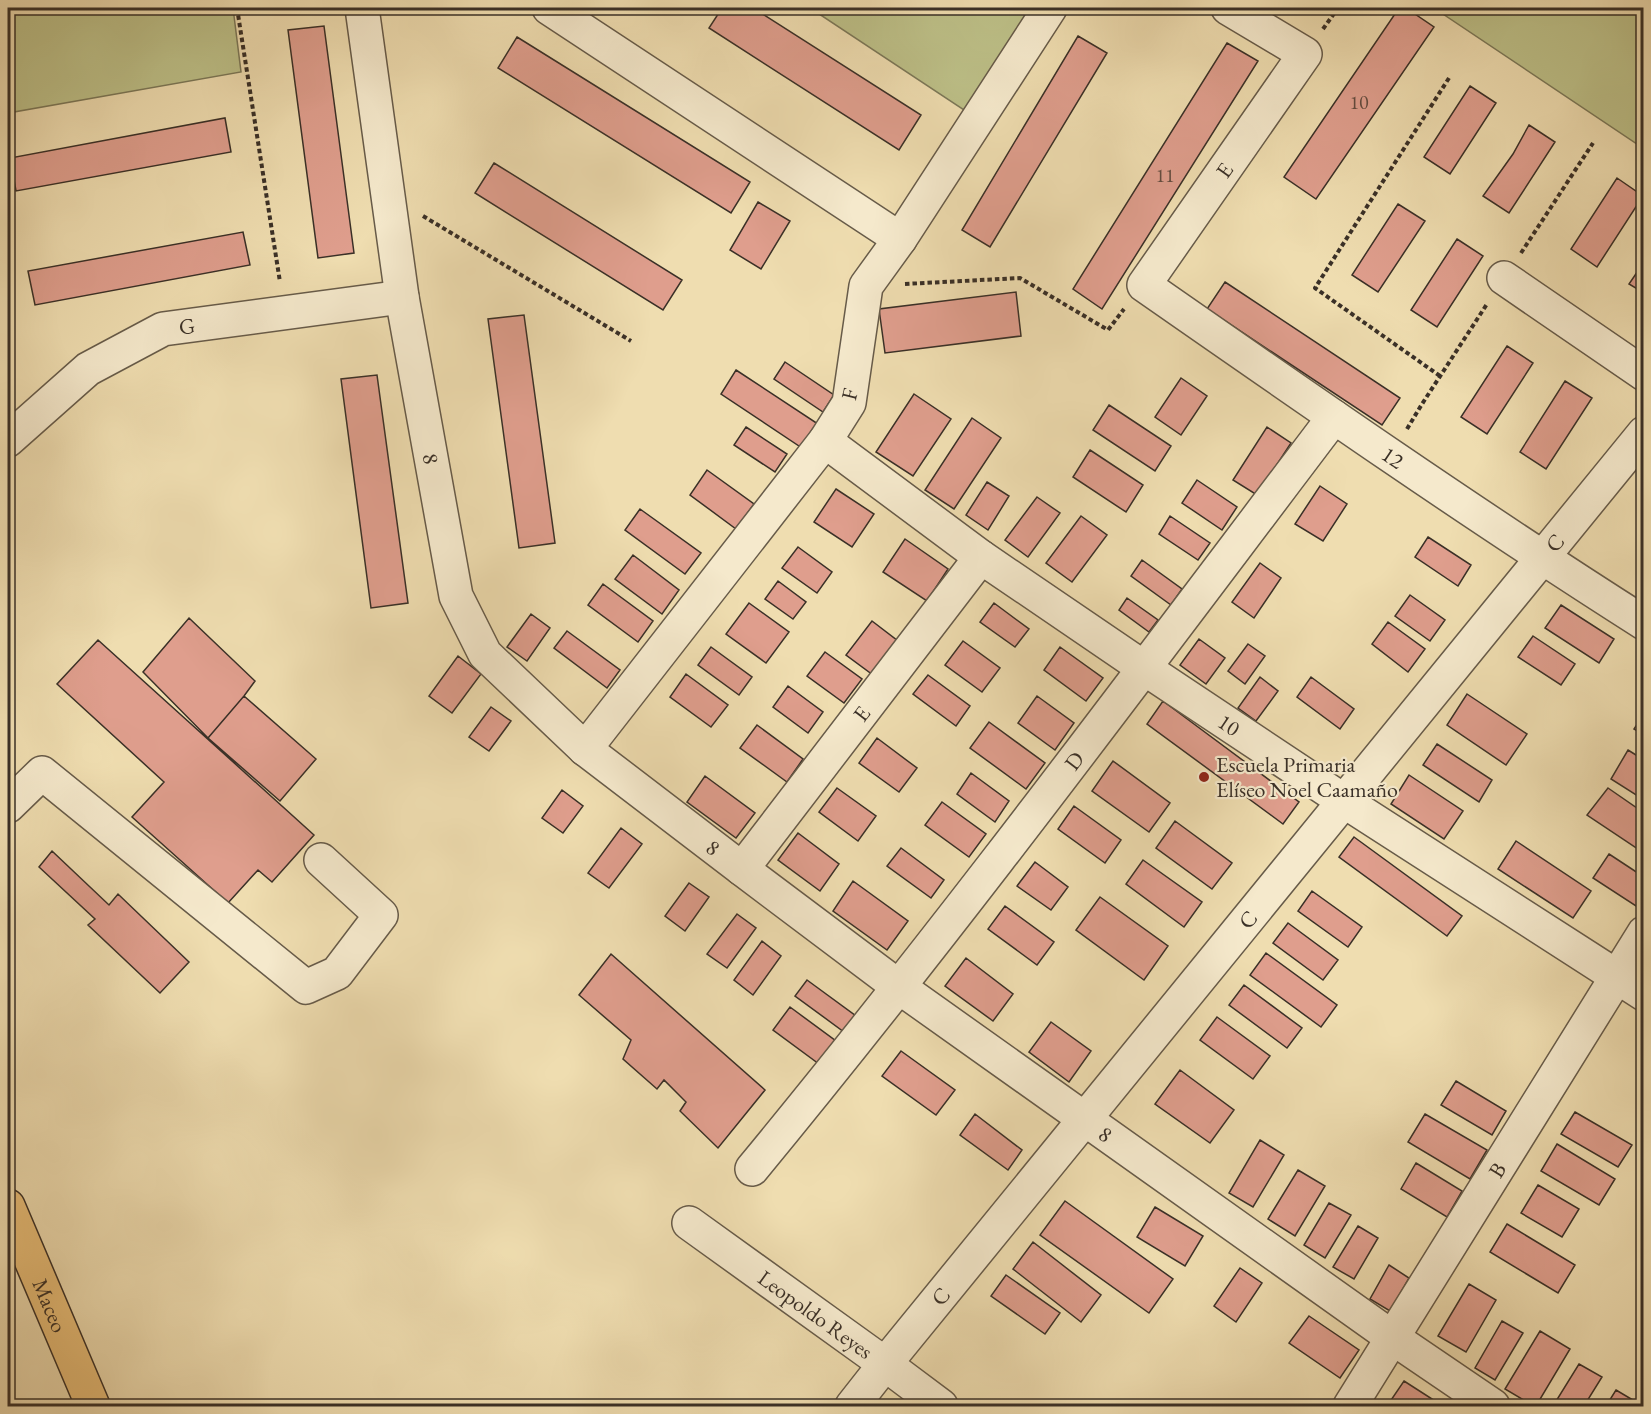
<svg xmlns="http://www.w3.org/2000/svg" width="1651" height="1414" font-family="'EB Garamond',serif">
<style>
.green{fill:#bdc088;stroke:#7c7858;stroke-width:1.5}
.building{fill:#df9e8d;stroke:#3a3027;stroke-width:1.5}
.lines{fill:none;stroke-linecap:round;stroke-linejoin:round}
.minor-casing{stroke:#675b49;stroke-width:36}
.major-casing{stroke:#3a3027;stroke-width:36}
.path{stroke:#3a3027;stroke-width:4;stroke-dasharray:4.5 3;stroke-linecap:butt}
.minor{stroke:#f5e9cc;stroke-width:33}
.major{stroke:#e8be78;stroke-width:33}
.poi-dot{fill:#8f2418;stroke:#f5e9cc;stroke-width:2}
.labels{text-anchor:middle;stroke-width:4.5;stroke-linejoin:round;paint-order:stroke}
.number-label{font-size:20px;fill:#634c40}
.street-label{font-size:22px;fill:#3a3027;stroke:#f5e9cc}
.poi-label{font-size:22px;fill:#3a3027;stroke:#f5e9cc;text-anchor:start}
</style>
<rect width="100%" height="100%" fill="#efddb0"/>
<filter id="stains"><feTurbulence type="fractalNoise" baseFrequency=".00333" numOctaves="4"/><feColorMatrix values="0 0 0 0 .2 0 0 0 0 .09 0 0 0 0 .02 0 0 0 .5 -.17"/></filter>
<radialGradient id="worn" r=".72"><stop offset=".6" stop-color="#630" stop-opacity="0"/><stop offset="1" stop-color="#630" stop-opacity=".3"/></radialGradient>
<path class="green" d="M20,8H233L241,72L8,113V10Z
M810,8H1039L970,114Z
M1434,8H1643V148Z"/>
<path class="building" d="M722,8H753L921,115L899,150L709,28Z
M1399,8H1406L1434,27L1316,199L1284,177Z
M324,26L354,253L318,258L288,30Z
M1078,36L1107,53L990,247L962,230Z
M517,37L750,182L731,213L498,68Z
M1227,43L1258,61L1102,309L1073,289Z
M1470,86L1496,103L1450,174L1424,157Z
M225,118L231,152L16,191L10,158Z
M1529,125L1555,142L1509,213L1483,196L1513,154Z
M494,163L682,280L663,310L475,193Z
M1617,178L1643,196L1597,267L1571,249Z
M758,202L790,221L761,269L730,250Z
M1398,204L1425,221L1378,292L1352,275Z
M243,232L250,265L35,305L28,271Z
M1457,239L1483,256L1437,327L1411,310Z
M1644,262V293L1629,284Z
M1225,282L1400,398L1382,425L1207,309Z
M1016,292L1021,336L885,353L879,309Z
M524,315L555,543L519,548L488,319Z
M1507,346L1533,363L1487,434L1461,417Z
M785,362L834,395L823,412L774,379Z
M736,370L818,424L802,448L721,394Z
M377,375L408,603L371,608L341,379Z
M1181,378L1207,396L1181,435L1155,417Z
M1565,381L1592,398L1546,469L1520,452Z
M914,394L951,419L913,476L876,452Z
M1109,405L1171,446L1155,471L1093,430Z
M972,418L1001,438L954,509L925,490Z
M746,427L787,454L775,472L734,445Z
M1267,427L1291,443L1257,495L1233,480Z
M1090,450L1143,485L1126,512L1073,477Z
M707,470L754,504L736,529L690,495Z
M1197,480L1237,507L1222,530L1182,503Z
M987,482L1009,496L988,530L966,515Z
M1320,486L1347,504L1323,541L1295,524Z
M836,489L874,514L852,547L814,522Z
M1037,497L1060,513L1028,557L1005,540Z
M640,509L701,553L685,574L625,530Z
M1081,516L1107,535L1072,582L1046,563Z
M1170,516L1210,543L1198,560L1159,534Z
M1428,537L1471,565L1458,586L1415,557Z
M905,539L948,569L927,601L883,572Z
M798,547L832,572L817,593L782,568Z
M633,555L679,590L662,614L615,579Z
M1142,560L1182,589L1171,605L1131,576Z
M1260,563L1281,578L1254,618L1232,602Z
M778,581L806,602L793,619L765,599Z
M603,584L653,621L638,642L588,605Z
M1410,595L1445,620L1430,641L1395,616Z
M1127,598L1158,620L1149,632L1119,610Z
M749,603L789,632L766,663L726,634Z
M994,603L1029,629L1015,647L980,622Z
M1561,605L1614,639L1599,663L1545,628Z
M531,614L550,628L527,661L507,647Z
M189,618L255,681L244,696L208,738L143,672Z
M872,621L898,641L873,675L846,655Z
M1388,622L1425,649L1408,672L1372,644Z
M567,631L620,670L607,688L554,648Z
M1533,636L1575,664L1561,685L1518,657Z
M1199,639L1225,658L1206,684L1180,665Z
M98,640L314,835L272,882L258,870L228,903L132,817L164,782L57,684Z
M963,641L1000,668L982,692L945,665Z
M1248,644L1265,656L1245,684L1228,671Z
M711,647L752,677L739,695L698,665Z
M1060,647L1103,678L1086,701L1044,670Z
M825,652L862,679L844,703L807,676Z
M458,656L481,674L452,713L429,696Z
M686,674L728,705L711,727L670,697Z
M928,675L970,706L956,726L913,694Z
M1260,677L1278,691L1256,721L1238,708Z
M1311,677L1354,709L1340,729L1297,697Z
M788,686L823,712L808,733L773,707Z
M1467,694L1527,734L1506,765L1447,725Z
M244,696L316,759L280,801L208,738Z
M1037,696L1074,723L1055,750L1018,723Z
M1163,701L1299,802L1283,824L1147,724Z
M491,707L511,721L489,751L469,737Z
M1644,714V735L1634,729Z
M989,722L1045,763L1026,789L970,748Z
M757,725L803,759L787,782L740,748Z
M877,738L917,768L899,792L859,763Z
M1437,744L1492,780L1479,802L1423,765Z
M1628,750L1644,760V800L1611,779Z
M1113,761L1170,803L1149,832L1092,791Z
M971,773L1009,801L995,822L957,794Z
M1409,775L1463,811L1444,839L1391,804Z
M705,776L755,813L736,838L687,802Z
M837,788L876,816L858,841L819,812Z
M1608,788L1644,813V853L1587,815Z
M562,790L583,806L563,833L542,818Z
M942,802L986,834L969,857L925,825Z
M1074,806L1121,840L1105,863L1058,829Z
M1175,821L1232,863L1212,889L1156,848Z
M621,828L642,844L609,888L588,873Z
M798,833L839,864L820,891L778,860Z
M1354,837L1462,916L1447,936L1339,857Z
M1516,841L1591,891L1573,918L1498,869Z
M901,848L944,880L931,898L887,866Z
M52,851L109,905L118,894L189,962L160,993L88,925L95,919L39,867Z
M1609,854L1644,877V894L1636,906L1593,878Z
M1143,860L1202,902L1184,927L1126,884Z
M1035,862L1068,887L1051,910L1017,886Z
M853,881L908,921L887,950L833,911Z
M689,883L709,897L685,931L665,916Z
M1312,891L1362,927L1348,947L1298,911Z
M1100,897L1168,946L1144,980L1076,930Z
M1005,906L1054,942L1037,965L988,929Z
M737,914L756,928L727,968L707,954Z
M1288,923L1338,960L1323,980L1273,943Z
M762,941L781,956L753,995L734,980Z
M1266,953L1337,1005L1321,1027L1250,975Z
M611,954L765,1090L718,1148L680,1111L686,1102L664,1080L657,1089L623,1059L631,1040L579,995Z
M966,958L1013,994L993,1021L945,986Z
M807,980L856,1016L844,1032L795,996Z
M1244,985L1302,1028L1287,1048L1229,1005Z
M790,1007L836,1041L819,1064L773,1030Z
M1217,1017L1270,1056L1253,1079L1200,1040Z
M1051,1022L1091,1051L1069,1082L1029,1052Z
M901,1051L955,1090L936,1115L882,1076Z
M1180,1070L1234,1110L1210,1143L1155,1104Z
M1456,1081L1506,1111L1492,1135L1441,1105Z
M1575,1112L1632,1145L1618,1167L1561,1134Z
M975,1114L1022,1150L1008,1170L960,1135Z
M1425,1114L1487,1150L1470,1179L1408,1142Z
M1260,1140L1284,1155L1253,1207L1229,1193Z
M1557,1144L1615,1179L1599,1205L1541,1171Z
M1416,1163L1462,1191L1447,1217L1401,1189Z
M1298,1170L1325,1186L1295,1236L1268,1219Z
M1538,1185L1579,1209L1562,1237L1521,1213Z
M1065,1201L1173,1279L1149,1313L1040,1235Z
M1329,1203L1351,1215L1325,1258L1304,1245Z
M1155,1207L1203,1236L1185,1266L1137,1237Z
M1507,1224L1575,1265L1558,1293L1490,1252Z
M1358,1226L1378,1238L1354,1279L1333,1267Z
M1033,1242L1101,1295L1081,1322L1013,1269Z
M1389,1265L1409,1278L1390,1311L1370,1299Z
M1240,1268L1262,1283L1236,1322L1214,1306Z
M1006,1275L1060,1313L1045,1334L991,1296Z
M1469,1284L1496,1300L1466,1352L1438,1336Z
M1309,1316L1359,1350L1340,1378L1289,1343Z
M1502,1321L1523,1333L1495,1380L1475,1368Z
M1540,1331L1570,1349L1536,1406H1534L1505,1389Z
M1579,1364L1602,1377L1584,1406H1553Z
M1404,1381L1443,1406H1387Z
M1616,1390L1643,1406H1606Z"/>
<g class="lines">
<g class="minor-casing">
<g id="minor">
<path id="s1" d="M362,8L402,297L456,596L485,654L585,749L742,869L899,987L1393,1338L1493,1406"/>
<path d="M549,8L900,239"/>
<path id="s2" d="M1228,8L1305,54L1144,285C1309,400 1474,515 1644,623"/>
<path d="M1504,278L1644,374"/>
<path id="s3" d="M8,440L88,369L163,329L402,297"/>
<path id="s4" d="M825,441L981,557L1144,668L1344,801L1644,994"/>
<path d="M585,749L825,441L849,403L866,286L900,239L1050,8"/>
<path d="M8,806L42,773L306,987L337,973L381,915L321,860"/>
<path id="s5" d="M742,869L981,557"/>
<path id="s6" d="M752,1169C954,924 1143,669 1334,417"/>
<path id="s7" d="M689,1223L885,1364L941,1406"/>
<path id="s8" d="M852,1406L885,1364L1644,433"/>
<path id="s9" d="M1350,1406L1644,933"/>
</g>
</g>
<g class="major-casing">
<g id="major">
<path id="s10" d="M8,1206L93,1406"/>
</g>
</g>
<path class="path" d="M237,8L280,282
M8,9L16,8
M1323,29L1338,8
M423,216L631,341
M1521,253L1593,143
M905,284L1020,278L1108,330L1124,309
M1440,376L1315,288L1449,78
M1407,429L1422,404L1487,304"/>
<use href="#minor" class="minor"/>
<use href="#major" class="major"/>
</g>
<circle class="poi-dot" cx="1204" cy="777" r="6"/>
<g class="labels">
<g class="number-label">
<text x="1359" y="109">10</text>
<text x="1165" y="182">11</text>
</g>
<g class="street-label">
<text transform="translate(1224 170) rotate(-55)" y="8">E</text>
<text dy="8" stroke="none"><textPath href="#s3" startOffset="216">G</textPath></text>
<text transform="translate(849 394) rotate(-76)" y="8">F</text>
<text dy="8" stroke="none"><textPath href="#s2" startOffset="674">12</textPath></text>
<text dy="8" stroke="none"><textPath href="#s1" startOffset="456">8</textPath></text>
<text dy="8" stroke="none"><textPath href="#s8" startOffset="1113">C</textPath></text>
<text dy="8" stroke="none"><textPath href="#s5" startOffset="196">E</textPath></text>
<text dy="8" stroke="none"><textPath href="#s4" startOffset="494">10</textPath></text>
<text dy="8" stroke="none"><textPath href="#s6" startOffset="520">D</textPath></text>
<text dy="8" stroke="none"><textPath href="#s1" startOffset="960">8</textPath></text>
<text dy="8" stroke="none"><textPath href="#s8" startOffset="627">C</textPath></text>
<text dy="8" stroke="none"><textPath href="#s1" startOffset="1446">8</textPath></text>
<text dy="8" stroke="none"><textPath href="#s9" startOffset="278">B</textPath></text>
<text dy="8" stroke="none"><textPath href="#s8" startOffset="141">C</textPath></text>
<text dy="8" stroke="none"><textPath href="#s10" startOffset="108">Maceo</textPath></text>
<text dy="8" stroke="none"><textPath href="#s7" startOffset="156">Leopoldo Reyes</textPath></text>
</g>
<g class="poi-label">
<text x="1216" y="772">Escuela Primaria<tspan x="1216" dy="25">Elíseo Noel Caamaño</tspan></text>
</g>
</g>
<rect width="1651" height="1414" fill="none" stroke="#efddb0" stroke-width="30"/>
<rect x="9" y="9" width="1633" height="1396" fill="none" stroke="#3a3027" stroke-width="3"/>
<rect x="15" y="15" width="1621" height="1384" fill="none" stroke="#3a3027" stroke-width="1.5"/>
<rect width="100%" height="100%" filter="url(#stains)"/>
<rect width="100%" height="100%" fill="url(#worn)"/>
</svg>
